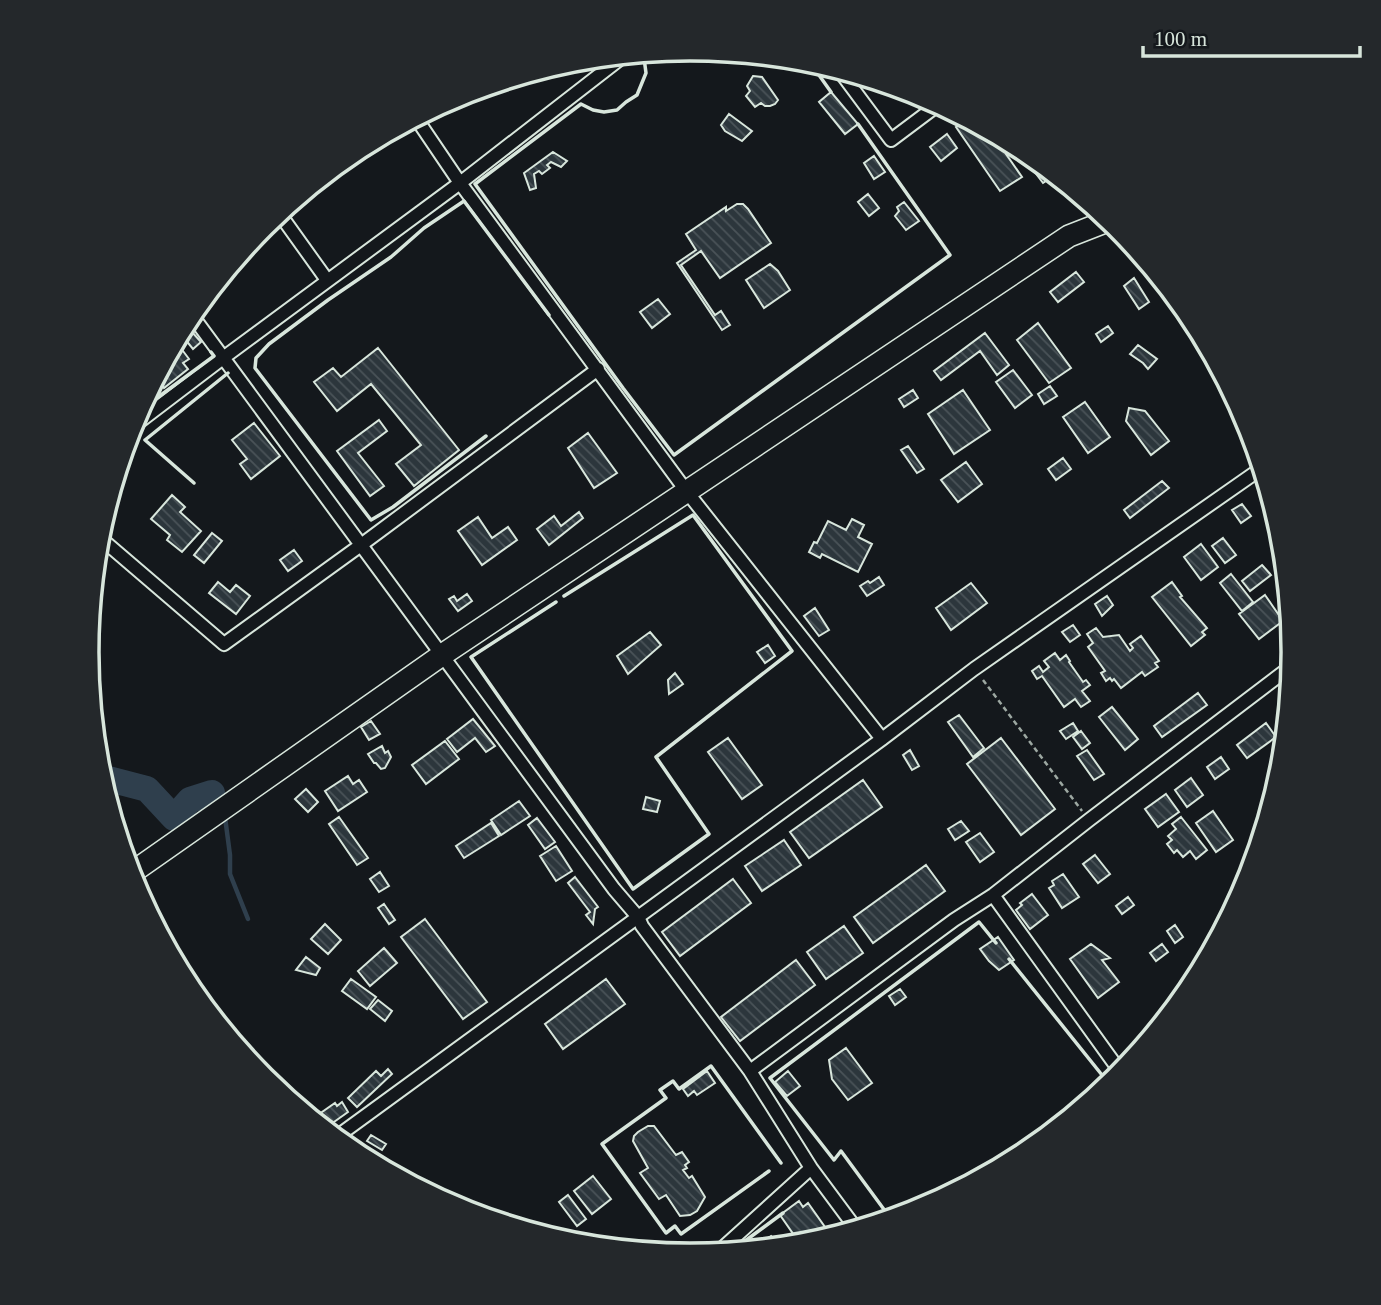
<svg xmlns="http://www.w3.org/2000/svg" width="1381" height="1305" font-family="Georgia,serif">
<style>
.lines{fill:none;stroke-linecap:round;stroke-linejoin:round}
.stream{stroke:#2f3f4d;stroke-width:4.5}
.river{stroke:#2f3f4d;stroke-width:26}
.building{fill:url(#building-back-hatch);stroke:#d8e6dc;stroke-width:2}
.minor-casing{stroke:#d8e6dc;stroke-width:16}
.primary-casing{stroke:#d8e6dc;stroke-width:24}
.path{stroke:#9da8a2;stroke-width:2.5;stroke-dasharray:5 3.5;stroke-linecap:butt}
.minor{stroke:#14181c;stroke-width:12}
.primary{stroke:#14181c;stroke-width:21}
.wall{stroke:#d8e6dc;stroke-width:3.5}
.rim{fill:none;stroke:#d8e6dc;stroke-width:3.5}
</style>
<defs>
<pattern id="building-back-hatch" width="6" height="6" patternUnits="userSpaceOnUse" patternTransform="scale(1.75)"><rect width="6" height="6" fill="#2c363c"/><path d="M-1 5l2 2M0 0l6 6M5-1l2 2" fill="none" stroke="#4a5358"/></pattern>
</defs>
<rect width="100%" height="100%" fill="#14181c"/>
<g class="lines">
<path class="stream" d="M225,817L230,855V874L248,919"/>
<path class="river" d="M101,777L147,789L174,818L190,800L212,793"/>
</g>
<path class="building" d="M753,76L762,77L778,100L775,104L770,106H765L761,103L755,107L746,96L750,91L747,86Z
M831,92L858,124L845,134L819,102Z
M729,114L752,131L742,141L725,131L721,125Z
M967,120L1005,140L1012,150L1006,154L1022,177L1000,191L956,127Z
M947,134L957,148L941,161L930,147Z
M553,152L567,161L561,167L551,162L547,165L550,168L542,174L539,171L534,174L536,188L530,190L524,173Z
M874,156L885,172L874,179L864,163Z
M1043,165L1052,177L1043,183L1034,171Z
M868,194L879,208L869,216L858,202Z
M904,202L919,221L906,230L895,216L899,211L897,207Z
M737,204H743L748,209L771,243L720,278L701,251L681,265L715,315L721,311L730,325L722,330L677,263L696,250L686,234L726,207V211Z
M770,264L778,271L790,290L764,308L746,280Z
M1076,272L1084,282L1058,302L1050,292Z
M1134,278L1149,302L1139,309L1124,286Z
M658,299L670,314L652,328L640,312Z
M1038,323L1071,368L1049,383L1017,340Z
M1108,326L1113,333L1101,342L1096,334Z
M192,332L201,342L193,349L184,338Z
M985,333L1009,365L997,375L980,351L941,380L934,371Z
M1138,345L1157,359L1148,369L1143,363L1130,354Z
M180,347L189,359L183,363L188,369L164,388L159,381L154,385L153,384L167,357Z
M378,348L459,450L414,486L396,464L421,445L371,384L337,411L314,382L333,368L341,377Z
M1013,370L1032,395L1015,408L996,382Z
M1050,386L1057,396L1044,404L1038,394Z
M913,390L918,398L904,407L899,399Z
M963,390L990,430L954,454L928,414Z
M1085,402L1110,437L1088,453L1063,417Z
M1129,408L1145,411L1169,441L1151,455L1126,421Z
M379,420L387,431L358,453L384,486L370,496L337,451Z
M254,423L280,456L251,479L240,464L247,459L232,440Z
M588,433L617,473L594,488L568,448Z
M908,446L924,469L917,473L901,450Z
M1063,458L1071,469L1056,480L1048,469Z
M966,462L982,484L958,502L941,480Z
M1162,481L1169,488L1130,518L1124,510Z
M172,495L185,507L180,512L201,531L182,552L167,540L170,535L151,519Z
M1242,504L1251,516L1241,523L1232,510Z
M579,512L583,518L549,545L537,529L554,516L561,526Z
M478,517L492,538L508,527L517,540L482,565L458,531Z
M852,519L864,525L858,537L872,544L858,572L822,554L820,558L809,552L814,542L817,543L828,521L846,530Z
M212,533L222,541L204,563L194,555Z
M1223,538L1236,555L1225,563L1212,546Z
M1201,544L1218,567L1201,580L1184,557Z
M294,550L302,561L288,571L280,560Z
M1262,565L1271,575L1250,591L1242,581Z
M1231,574L1253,602L1242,611L1220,583Z
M879,577L884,585L867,596L860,586L868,581L870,583Z
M218,582L230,592L236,585L250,596L236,614L209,593Z
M1172,582L1182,596L1180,597L1207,628L1202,632L1205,635L1191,646L1152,597Z
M971,583L987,603L951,630L936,608Z
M467,594L472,601L458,611L449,599L454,596L457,601Z
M1265,595L1283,621L1259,639L1239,614Z
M1107,596L1113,605L1102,616L1095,604Z
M815,608L829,630L819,636L804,616Z
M1073,625L1080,635L1070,642L1062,632Z
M1096,628L1103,637L1119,635L1130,651L1133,648L1130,644L1141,636L1159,661L1155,663L1158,667L1145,676L1142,672L1121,688L1114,679L1112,681L1110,678L1106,681L1101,673L1105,671L1088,647L1093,643L1087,634Z
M650,632L661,645L628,674L617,656Z
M768,645L775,656L765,663L757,652Z
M1055,653L1060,660L1066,655L1070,661L1069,662L1083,682L1086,680L1090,685L1082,691L1090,701L1081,707L1075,699L1064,707L1042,676L1037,679L1032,671L1039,666L1043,672L1049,667L1044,661Z
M675,673L683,684L669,694L668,680Z
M1198,693L1207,705L1162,737L1154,726Z
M1112,707L1138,739L1125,750L1099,717Z
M959,715L984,748L973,757L948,722Z
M473,719L495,746L486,752L475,738L457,752L447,739Z
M371,721L380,734L369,740L361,727Z
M1073,723L1078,731L1066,739L1060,731Z
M1266,723L1276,737L1247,758L1237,745Z
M1081,731L1090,743L1082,749L1073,737Z
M728,738L762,785L742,799L708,752Z
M1001,738L1055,809L1021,835L967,764Z
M445,741L459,759L426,784L412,765Z
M382,746L385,753L388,751L391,757L385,768L381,769L376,763H374L368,754Z
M910,750L919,766L912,770L903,755Z
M1087,750L1104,774L1094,780L1077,756Z
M1221,757L1229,769L1215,779L1207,767Z
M348,776L353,784L359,780L367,792L338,811L325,791Z
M1191,778L1203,795L1187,807L1175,790Z
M863,780L882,807L809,858L790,832Z
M306,789L318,802L308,812L295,799Z
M1166,794L1179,812L1158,827L1145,809Z
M646,797L660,801L657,812L643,809Z
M519,801L530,816L501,835L491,820Z
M1213,811L1233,840L1216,852L1196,823Z
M339,817L368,858L357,865L329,824Z
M1181,817L1207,850L1196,859L1190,851L1183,857L1177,850L1174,853L1167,844L1172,840L1168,836L1176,829L1172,824Z
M537,818L555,842L545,849L528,825Z
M961,821L969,831L955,840L948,829Z
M491,823L499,836L464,858L456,846Z
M980,833L994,852L980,862L966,842Z
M784,840L801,865L762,891L745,866Z
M556,846L572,871L556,881L540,856Z
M1095,855L1110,874L1098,883L1083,864Z
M926,865L945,891L873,943L854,917Z
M380,872L389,886L379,892L370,879Z
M1063,874L1079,897L1062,908L1049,888L1054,885L1052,881Z
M575,877L598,907L595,909L593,924L586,915L590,912L568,883Z
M733,879L751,903L680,956L662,932Z
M1032,894L1048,915L1030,929L1016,910L1022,905L1020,903Z
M1128,897L1134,905L1122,914L1116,906Z
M384,904L395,920L389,924L378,908Z
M425,919L487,1002L463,1019L401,937Z
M325,924L341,940L328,954L311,939Z
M1175,925L1183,937L1175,943L1167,931Z
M844,926L863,953L826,979L807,952Z
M998,937L1014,960L999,970L989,961L980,949Z
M1091,944L1110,958L1102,960L1119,982L1098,998L1070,959Z
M1162,944L1168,952L1156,961L1150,953Z
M384,948L397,963L370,986L358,971Z
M306,957L320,968L316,975L296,970Z
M796,960L815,985L740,1041L721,1017Z
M351,979L376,997L367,1009L342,991Z
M606,979L625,1004L563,1049L545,1024Z
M900,989L906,997L895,1005L889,996Z
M378,1000L392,1011L385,1021L370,1009Z
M846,1048L872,1083L848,1100L832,1079L829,1060Z
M388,1069L392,1074L357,1107L348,1098L376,1071L381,1076Z
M707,1071L715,1083L697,1095L694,1091L688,1096L683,1089Z
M788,1071L800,1086L787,1096L775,1082Z
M342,1102L348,1112L324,1129L312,1119L335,1103L337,1106Z
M648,1126H654L676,1155L682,1152L689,1162L685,1165L687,1168L683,1170L689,1178L692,1176L705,1197L697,1211L690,1215L680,1216L666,1195L659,1199L640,1173L648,1168L633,1141L634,1136L638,1132Z
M371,1135L386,1144L382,1150L367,1141Z
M593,1176L611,1199L592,1214L574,1191Z
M568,1195L586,1219L577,1226L559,1202Z
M913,1200L920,1210L902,1216L898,1211Z
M799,1201L803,1207L808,1203L832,1237L801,1245L780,1215Z
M771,1236L780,1247L751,1250Z"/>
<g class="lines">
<g class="minor-casing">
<path id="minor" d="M839,70L891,140L939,104
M416,118L460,183L687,492L882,739
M279,213L327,280
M191,314L614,889L638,917L642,926L750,1071L811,1168L857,1230
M131,428L223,358L460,183L625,55
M98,536L224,644L361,545L598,369
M993,895L1122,1074
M750,1071L954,920L993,895L1089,820L1293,665
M335,1138L882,739L974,669L1262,468
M716,1254L811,1168"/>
</g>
<g class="primary-casing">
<path id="primary" d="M130,874L442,655L1069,236L1110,220"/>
</g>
<path class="path" d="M983,680L1082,811"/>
<use href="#minor" class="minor"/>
<use href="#primary" class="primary"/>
<path class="wall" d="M651,53L644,58L646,73L637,95L626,102L617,110L604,112L593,110L581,104L475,184L623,388L674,455L950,255L858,124
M809,61L831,92
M140,409L146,403H150L214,356L211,352
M486,436L393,507L371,520L255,368L256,358L269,344L328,300L391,257L424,228L464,201L549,315
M194,483L145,440L228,373
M556,602L471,657L633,889L709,834L656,757L792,651L693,515L564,596
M1009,959L1110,1085
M769,1171L681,1234L675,1226L666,1233L602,1144L666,1098L660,1090L673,1081L679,1089L711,1066L781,1163
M891,1219L841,1151L834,1160L770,1078L979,922L996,943
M730,1252L783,1213"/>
</g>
<path d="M0 0H1381V1305H0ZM99 652a591 591 0 1 1 1182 0a591 591 0 1 1-1182 0Z" fill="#24282b" fill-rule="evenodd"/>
<path class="rim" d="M99 652a591 591 0 1 1 1182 0a591 591 0 1 1-1182 0Z"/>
<path d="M1143 46v10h217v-10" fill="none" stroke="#d8e6dc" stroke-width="3.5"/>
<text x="1154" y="46" font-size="21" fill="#d8e6dc" stroke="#14181c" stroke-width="5" paint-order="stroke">100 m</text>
</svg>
